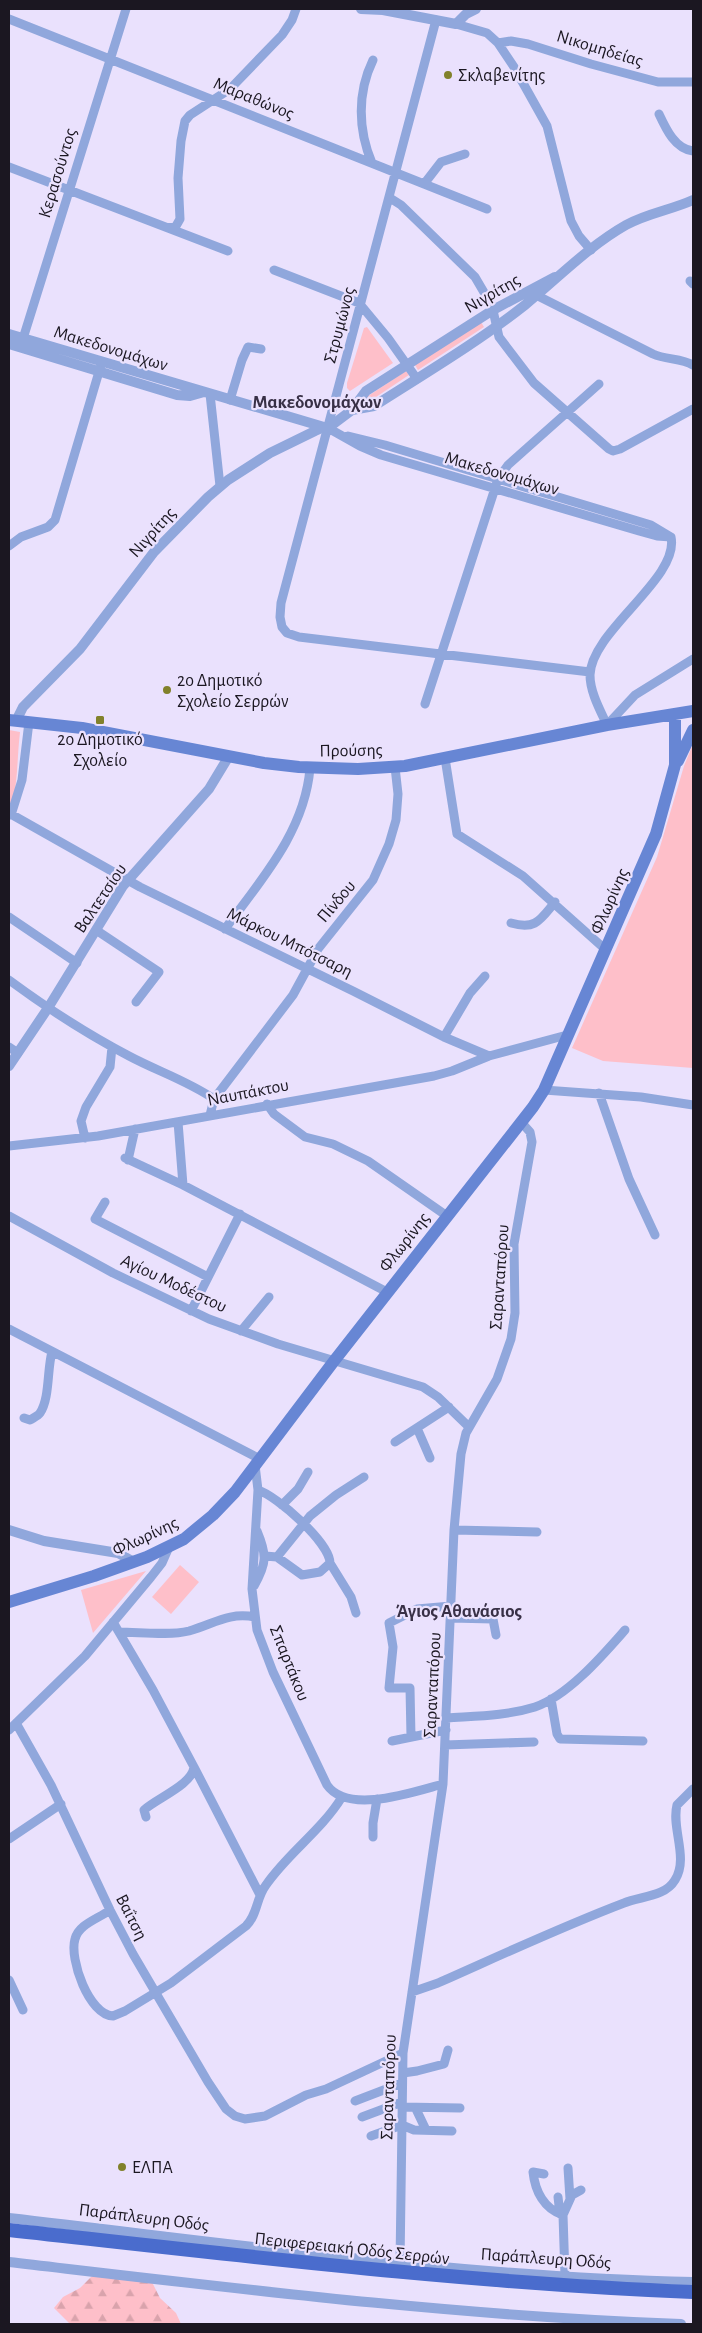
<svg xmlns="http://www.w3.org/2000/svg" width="702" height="2333" font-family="'Alegreya Sans',sans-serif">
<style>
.forest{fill:url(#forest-firs)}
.green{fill:#febfc9}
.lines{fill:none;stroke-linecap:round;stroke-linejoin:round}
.minor{stroke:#90a7dc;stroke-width:9}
.tertiary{stroke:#90a7dc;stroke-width:10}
.secondary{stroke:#6786d4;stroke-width:12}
.primary{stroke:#4a6ccd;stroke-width:14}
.poi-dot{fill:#81812b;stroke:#eae1fd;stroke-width:2}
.labels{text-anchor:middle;stroke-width:4.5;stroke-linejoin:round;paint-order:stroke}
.street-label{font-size:18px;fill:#1b1721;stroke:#eae1fd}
.poi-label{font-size:18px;fill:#1b1721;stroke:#eae1fd;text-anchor:start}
.neighbourhood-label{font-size:19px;font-weight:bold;fill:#383046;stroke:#eae1fd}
</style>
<defs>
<pattern id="forest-firs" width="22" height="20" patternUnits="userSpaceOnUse" patternTransform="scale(1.25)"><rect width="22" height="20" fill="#febfc9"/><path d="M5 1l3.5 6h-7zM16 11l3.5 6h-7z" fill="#d9a3ac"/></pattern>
</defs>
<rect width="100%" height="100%" fill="#eae1fd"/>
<path class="forest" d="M93,2275L152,2282L160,2298L176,2313L181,2324H70L54,2308L63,2297L80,2288Z"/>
<path class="green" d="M481,322L484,327L418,370L415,365Z
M367,327L393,363L350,391L347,388V383L364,328Z
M406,371L409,375L373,399L363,402L362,400Z
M9,730L20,732C17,758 18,781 12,806L9,804Z
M693,744V1068L603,1061L572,1048L657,857L684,766Z
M180,1565L199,1582L171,1614L152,1597Z
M146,1571L93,1633L81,1590Z"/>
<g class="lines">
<path class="minor" d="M9,19L487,209
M436,20L281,603L280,617L282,627L287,633L299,637L590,672
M456,24L487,33L498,43L514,67L547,126L571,221L579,236L591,250
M498,43L511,41L528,44L591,64L658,82H693
M659,114C666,129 675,149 693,151
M372,163C358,130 357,93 373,60
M9,167L228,251
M424,184L441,162L465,154
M390,198L401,205L475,277L492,306L499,337L534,383L609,449L613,451L620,449L693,409
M168,228L176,226L180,219L178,178L181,141L185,121L190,115L230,89L282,35L292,20L296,9
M274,270L359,303L388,338L417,379
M690,281L693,284
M536,295L653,354C666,360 681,358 693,365
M21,345L126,9
M210,394L220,486
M230,400L242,360L248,347L261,349
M328,428L360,446L381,455L639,531L657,536L671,537
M348,436L385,445L651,525L671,537
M671,537C680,578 591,631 590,675C590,692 600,710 607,725L635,695L693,659
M9,546L21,537L48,527L55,520L101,365
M425,704L498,479L508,465L599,384
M445,758L457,834L523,876L606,950
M9,813L140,887L353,991L444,1037L489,1056
M11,815L22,780L29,722
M9,917L77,963
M511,923C536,930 540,920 555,902
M225,929C261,880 305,831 310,768
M96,930L159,972L136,1002
M9,980C47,1008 87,1034 129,1056C157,1071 188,1081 214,1099
M444,1037L470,993L485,976
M9,1047L18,1053
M544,1090L641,1097L693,1105
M599,1093L629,1179L655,1235
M267,1104L274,1114L305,1137L333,1144L368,1161L447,1216
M210,1115L214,1099L293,995L318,949L373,880L389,844L396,820L398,794L395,767
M178,1122L183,1185
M85,1138L81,1121L86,1107L110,1067L112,1047
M9,1146L98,1136L434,1076L452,1071L489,1056L567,1035
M125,1158L183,1185L387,1292
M128,1160L135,1129
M105,1202L95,1219L208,1277
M9,1216L113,1273L209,1319L278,1344L423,1387L438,1397L469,1427
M191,1311L240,1214
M9,1329L260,1459
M241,1331L269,1297
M24,1418L30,1420C33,1418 38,1416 40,1413C50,1398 47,1369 52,1352
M417,1428L430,1458
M395,1442L449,1407
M255,1465L258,1490L252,1589L257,1630L273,1672L327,1785C348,1815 413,1792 443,1784
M258,1490C277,1496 330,1543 330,1563L320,1572L302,1575L277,1557L265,1556
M282,1505L298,1489L308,1472
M454,1530L537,1532
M277,1557L310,1516L336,1495L364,1477
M330,1563L351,1597L356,1613
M254,1586C267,1563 267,1555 257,1531
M451,1618L493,1619L496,1635
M113,1622L153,1690L194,1767C192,1785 157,1798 144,1810L146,1817
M119,1632C139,1632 169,1636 189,1631C214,1624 228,1612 255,1617
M551,1699L557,1734L560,1739L643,1741
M447,1718C476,1716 506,1716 535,1707C568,1696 603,1655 625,1630
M16,1723L51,1785L110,1910L133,1954L208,2082L226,2109L235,2116L245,2119L265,2116L306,2095L326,2089L403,2053
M9,1730L85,1656L151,1577L162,1563L169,1547
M411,1737L410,1688H389L393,1647L389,1623L417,1609L451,1606
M392,1741L446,1730
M445,1745L534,1742
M194,1767L260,1895
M373,1837V1823L377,1799
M9,1839L61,1804
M110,1910C98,1919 79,1924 75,1939C69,1959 89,2015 113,2016L125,2011L171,1983L246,1926C258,1914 256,1898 266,1885C288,1853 321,1831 342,1797
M9,1980L23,2010
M412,1992L438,1983C499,1956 561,1927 624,1903C641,1896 665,1897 675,1880C689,1858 671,1828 677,1805L693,1789
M403,2073L417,2071L444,2064L448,2050
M355,2101L402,2083
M402,2107L460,2108
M416,2109L426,2130
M362,2117L402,2102
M371,2136L402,2125L414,2130L452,2131
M568,2168L570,2199
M544,2174L533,2172C535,2191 544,2209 563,2215
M558,2197L560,2214
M400,2263L403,2053L443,1784L454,1530L461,1454L466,1433L497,1379L511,1339L515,1313L514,1244L532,1142L530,1132L521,1122
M565,2276L563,2215L572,2195L581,2190"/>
<path class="tertiary" d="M361,9L383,10L456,24L466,14L476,9
M9,334L324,427
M9,344L177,395L190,396L204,392
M352,410L374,406C424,374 478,342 525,305C558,278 589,246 626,225C648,213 671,210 693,200
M16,721L23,707L80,649L154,552L208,497L228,480L270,453L315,431L324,427L328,428L352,410L366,391L493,310L555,277
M9,1066L48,1008L123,886L209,789L229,756
M9,1530L44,1541L118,1553L134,1562
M9,2218C236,2244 464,2277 693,2282
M9,2262C232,2288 456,2316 681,2324"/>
<path class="secondary" d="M9,720L82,728L264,763L299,767L358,769L405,766L607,725L693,711
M678,761L693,730
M9,1602L94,1576L147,1557L184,1539L213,1515L235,1492L334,1361L533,1107L544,1090L656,834L675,765V714"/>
<path class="primary" d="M9,2230C237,2255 464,2283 693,2292"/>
</g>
<g class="poi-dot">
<circle cx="448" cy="75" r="5"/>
<circle cx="167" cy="690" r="5"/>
<rect x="95" y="715" width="10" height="10" rx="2.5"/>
<circle cx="122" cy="2167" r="5"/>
</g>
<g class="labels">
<g class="street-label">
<text transform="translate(600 48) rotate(17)" y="6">Νικομηδείας</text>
<text transform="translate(254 98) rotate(22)" y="6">Μαραθώνος</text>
<text transform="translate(57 173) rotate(-73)" y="6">Κερασούντος</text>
<text transform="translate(492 293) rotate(-30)" y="6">Νιγρίτης</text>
<text transform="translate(339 325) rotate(-75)" y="6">Στρυμώνος</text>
<text transform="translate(111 348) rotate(17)" y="6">Μακεδονομάχων</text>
<text transform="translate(502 473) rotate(16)" y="6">Μακεδονομάχων</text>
<text transform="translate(152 532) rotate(-48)" y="6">Νιγρίτης</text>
<text transform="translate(351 750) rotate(-1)" y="6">Προύσης</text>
<text transform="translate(100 898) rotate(-56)" y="6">Βαλτετσίου</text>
<text transform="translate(336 901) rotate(-50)" y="6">Πίνδου</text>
<text transform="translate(609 901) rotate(-66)" y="6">Φλωρίνης</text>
<text transform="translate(290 942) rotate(26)" y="6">Μάρκου Μπότσαρη</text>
<text transform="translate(248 1092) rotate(-11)" y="6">Ναυπάκτου</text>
<text transform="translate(404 1242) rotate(-52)" y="6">Φλωρίνης</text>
<text transform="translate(499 1277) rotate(-86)" y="6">Σαρανταπόρου</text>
<text transform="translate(174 1283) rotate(25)" y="6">Αγίου Μοδέστου</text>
<text transform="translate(145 1536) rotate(-25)" y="6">Φλωρίνης</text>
<text transform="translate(290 1663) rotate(68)" y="6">Σπαρτάκου</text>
<text transform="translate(432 1685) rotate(-87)" y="6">Σαρανταπόρου</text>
<text transform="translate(132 1917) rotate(63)" y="6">Βαΐτση</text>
<text transform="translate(388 2087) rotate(-88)" y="6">Σαρανταπόρου</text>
<text transform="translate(144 2217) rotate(7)" y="6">Παράπλευρη Οδός</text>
<text transform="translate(352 2248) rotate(6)" y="6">Περιφερειακή Οδός Σερρών</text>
<text transform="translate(546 2258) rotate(4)" y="6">Παράπλευρη Οδός</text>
</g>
<g class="poi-label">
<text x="458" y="81">Σκλαβενίτης</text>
<text x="177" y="686">2ο Δημοτικό<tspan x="177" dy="21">Σχολείο Σερρών</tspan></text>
<text x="100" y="745" text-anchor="middle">2ο Δημοτικό<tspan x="100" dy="21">Σχολείο</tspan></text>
<text x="132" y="2173">ΕΛΠΑ</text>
</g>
<g class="neighbourhood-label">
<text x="317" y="408">Μακεδονομάχων</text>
<text x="459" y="1617">Άγιος Αθανάσιος</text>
</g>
</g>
<rect width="702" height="2333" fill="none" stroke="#1b1721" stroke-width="20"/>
</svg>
